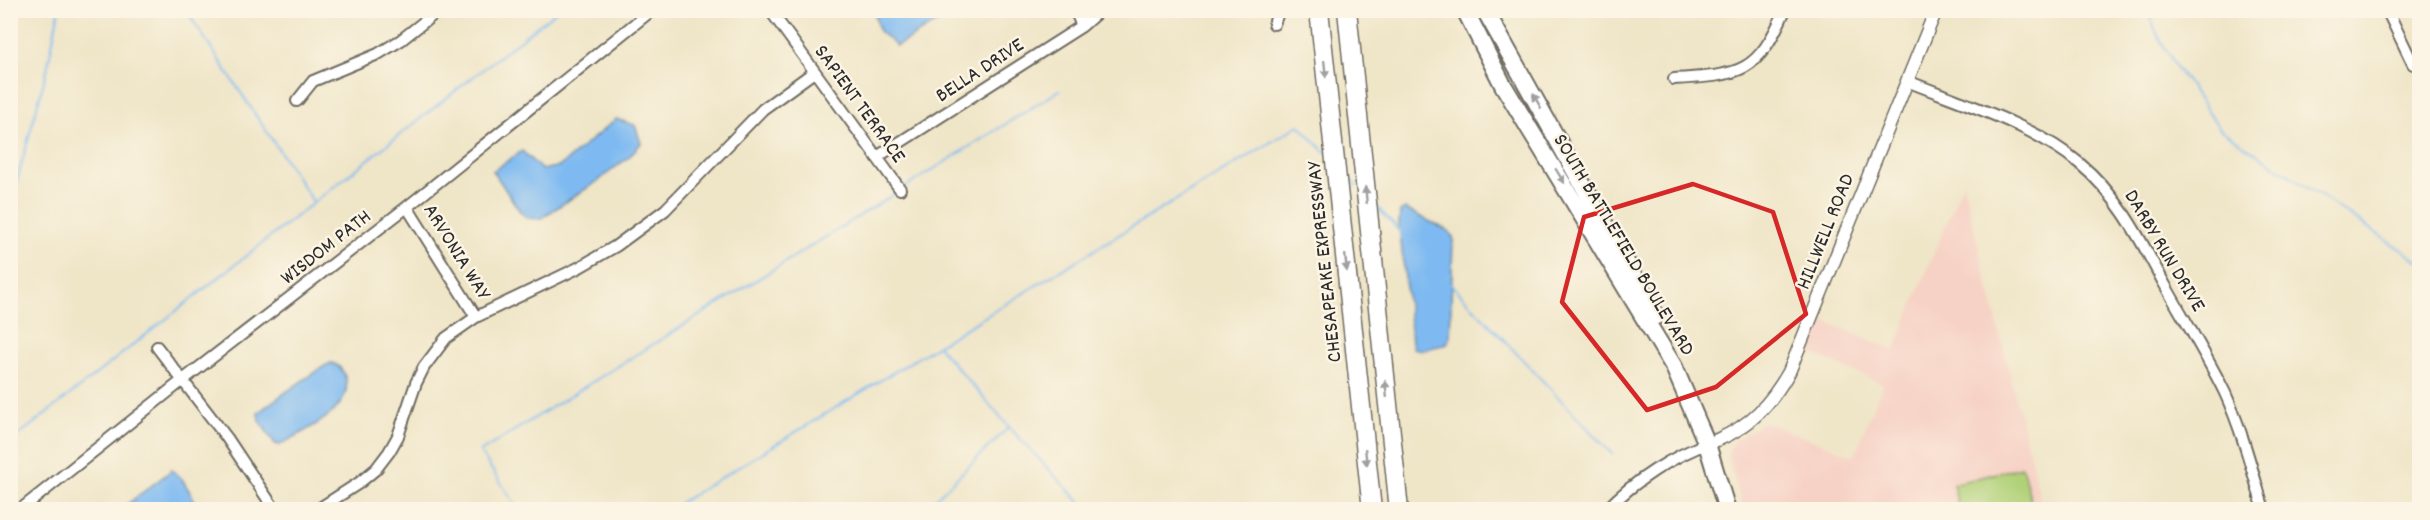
<svg xmlns="http://www.w3.org/2000/svg" width="2430" height="520" font-family="Dekko,sans-serif">
<style>
.built{fill:#f6d1c5}
.green{fill:#b1d179;stroke:#6e7e52;stroke-width:1.5}
.water{fill:#7ebaf1;stroke:#54728e;stroke-width:1.5}
.lines{fill:none;stroke-linecap:round;stroke-linejoin:round}
.stream{stroke:#7ebaf1;stroke-width:2}
.minor-casing{stroke:#706c62;stroke-width:14}
.tertiary-casing{stroke:#706c62;stroke-width:15}
.primary-casing{stroke:#706c62;stroke-width:20}
.motorway-casing{stroke:#706c62;stroke-width:21}
.minor{stroke:#fff;stroke-width:10}
.tertiary{stroke:#fff;stroke-width:12}
.primary{stroke:#fff;stroke-width:16}
.motorway{stroke:#fff;stroke-width:18}
.oneway{fill:#a0a0a0}
.marked{fill:none;stroke:#d62828;stroke-width:4.5;stroke-linejoin:round}
.labels{text-anchor:middle;stroke-width:5;stroke-linejoin:round;paint-order:stroke}
.street-label{font-size:21px;fill:#2b2b2b;stroke:#fcf5e5}
</style>
<rect width="100%" height="100%" fill="#fcf5e5"/>
<filter id="ink" filterUnits="userSpaceOnUse"><feTurbulence type="fractalNoise" baseFrequency=".0167" numOctaves="2"/><feDisplacementMap in="SourceGraphic" scale="12" xChannelSelector="R" yChannelSelector="G"/><feConvolveMatrix kernelMatrix="1 2 1 2 8 2 1 2 1" color-interpolation-filters="sRGB"/></filter>
<filter id="wash" filterUnits="userSpaceOnUse"><feTurbulence type="fractalNoise" baseFrequency=".008" numOctaves="4" result="noise"/><feDisplacementMap in="SourceGraphic" scale="24" xChannelSelector="R" yChannelSelector="G"/><feGaussianBlur stdDeviation="1.35" result="paint"/><feColorMatrix in="noise" values="0 0 0 0 0 0 0 0 0 0 0 0 0 0 0 0 0 1.4 0 .05"/><feComposite in="paint" operator="in"/></filter>
<g filter="url(#wash)">
<rect width="100%" height="100%" fill="#efe5c7"/>
<path class="built" d="M1963,183L2043,509H1743L1728,458L1729,451L1734,441L1764,422L1854,456L1883,384L1806,351L1822,320L1894,350Z"/>
<path class="green" d="M2022,467L2033,509H1959L1953,484Z"/>
<path class="water" d="M874,11V10L956,11L897,46L879,31Z
M616,119L635,125L641,143L629,157L598,181L540,219L527,218L519,210L493,171L522,151L542,170L560,166Z
M1405,209L1449,231L1453,237L1450,338L1447,344L1420,350L1413,348L1412,342L1399,224L1400,212Z
M331,363C340,365 344,371 346,380C352,412 303,431 280,445L275,444L259,420L258,413C267,405 325,364 331,363Z
M172,470L182,479L197,504L194,509H121Z"/>
<g class="lines">
<path class="stream" d="M186,10L314,203
M2147,10L2158,36L2177,68L2221,130L2420,262
M1344,173L1357,186
M902,189L1060,90
M1375,205L1402,234
M10,206L47,70L59,10
M1450,283L1612,454
M938,346L1009,427L1087,510
M10,442L558,10
M519,510L480,452L898,192
M668,510L1299,125L1326,153
M924,510L1009,427"/>
</g>
</g>
<g filter="url(#ink)">
<g class="lines">
<g class="minor-casing">
<path id="minor" d="M770,10L900,189
M1075,10L1082,26
M2387,10L2413,64
M1274,24L1279,10
M1674,79C1740,75 1757,75 1785,10
M1907,81C1964,104 2030,123 2079,163C2119,196 2141,241 2165,285C2185,321 2207,356 2225,393C2242,430 2252,470 2264,510
M297,101L313,81L378,54L401,40L439,10
M877,157L1082,26L1100,10
M407,207L476,317
M157,347L227,438L275,510
M20,510L183,380L407,207L652,10
M317,510L359,483L376,469L389,452L398,436L416,383L424,367L446,338L476,317L578,268L616,246L665,210L763,109L814,72
M1606,510C1635,480 1673,456 1711,442"/>
</g>
<g class="tertiary-casing">
<path id="tertiary" d="M1717,440C1751,426 1771,403 1789,372L1936,10"/>
</g>
<g class="primary-casing">
<path id="primary" d="M1465,10L1503,85L1674,367L1707,444L1727,510
M1485,10L1656,316"/>
</g>
<g class="motorway-casing">
<path id="motorway" d="M1319,10L1372,510
M1347,10L1399,510"/>
</g>
<use href="#minor" class="minor"/>
<use href="#tertiary" class="tertiary"/>
<use href="#primary" class="primary"/>
<use href="#motorway" class="motorway"/>
</g>
<defs><path id="oneway-solid" d="M-6-.8H1V-3.2L6.5 0L1 3.2V.8H-6Z" transform="scale(1.5)"/></defs>
<g class="oneway">
<use href="#oneway-solid" transform="translate(1325 69) rotate(84)"/>
<use href="#oneway-solid" transform="translate(1537 101) rotate(-120)"/>
<use href="#oneway-solid" transform="translate(1560 176) rotate(58)"/>
<use href="#oneway-solid" transform="translate(1366 195) rotate(-96)"/>
<use href="#oneway-solid" transform="translate(1346 263) rotate(84)"/>
<use href="#oneway-solid" transform="translate(1386 389) rotate(-96)"/>
<use href="#oneway-solid" transform="translate(1366 457) rotate(84)"/>
</g>
</g>
<path class="marked" d="M1693,184L1773,212L1806,314L1716,387L1647,410L1562,302L1584,217Z"/>
<g class="labels">
<g class="street-label">
<text transform="translate(979 69) rotate(-33)" y="7">BELLA DRIVE</text>
<text transform="translate(861 103) rotate(54)" y="7">SAPIENT TERRACE</text>
<text transform="translate(1824 231) rotate(-68)" y="7">HILLWELL ROAD</text>
<text transform="translate(1625 244) rotate(59)" y="7">SOUTH BATTLEFIELD BOULEVARD</text>
<text transform="translate(325 246) rotate(-38)" y="7">WISDOM PATH</text>
<text transform="translate(2166 250) rotate(59)" y="7">DARBY RUN DRIVE</text>
<text transform="translate(458 251) rotate(58)" y="7">ARVONIA WAY</text>
<text transform="translate(1323 262) rotate(-96)" y="7">CHESAPEAKE EXPRESSWAY</text>
</g>
</g>
<rect width="2430" height="520" fill="none" stroke="#fcf5e5" stroke-width="36"/>
</svg>
